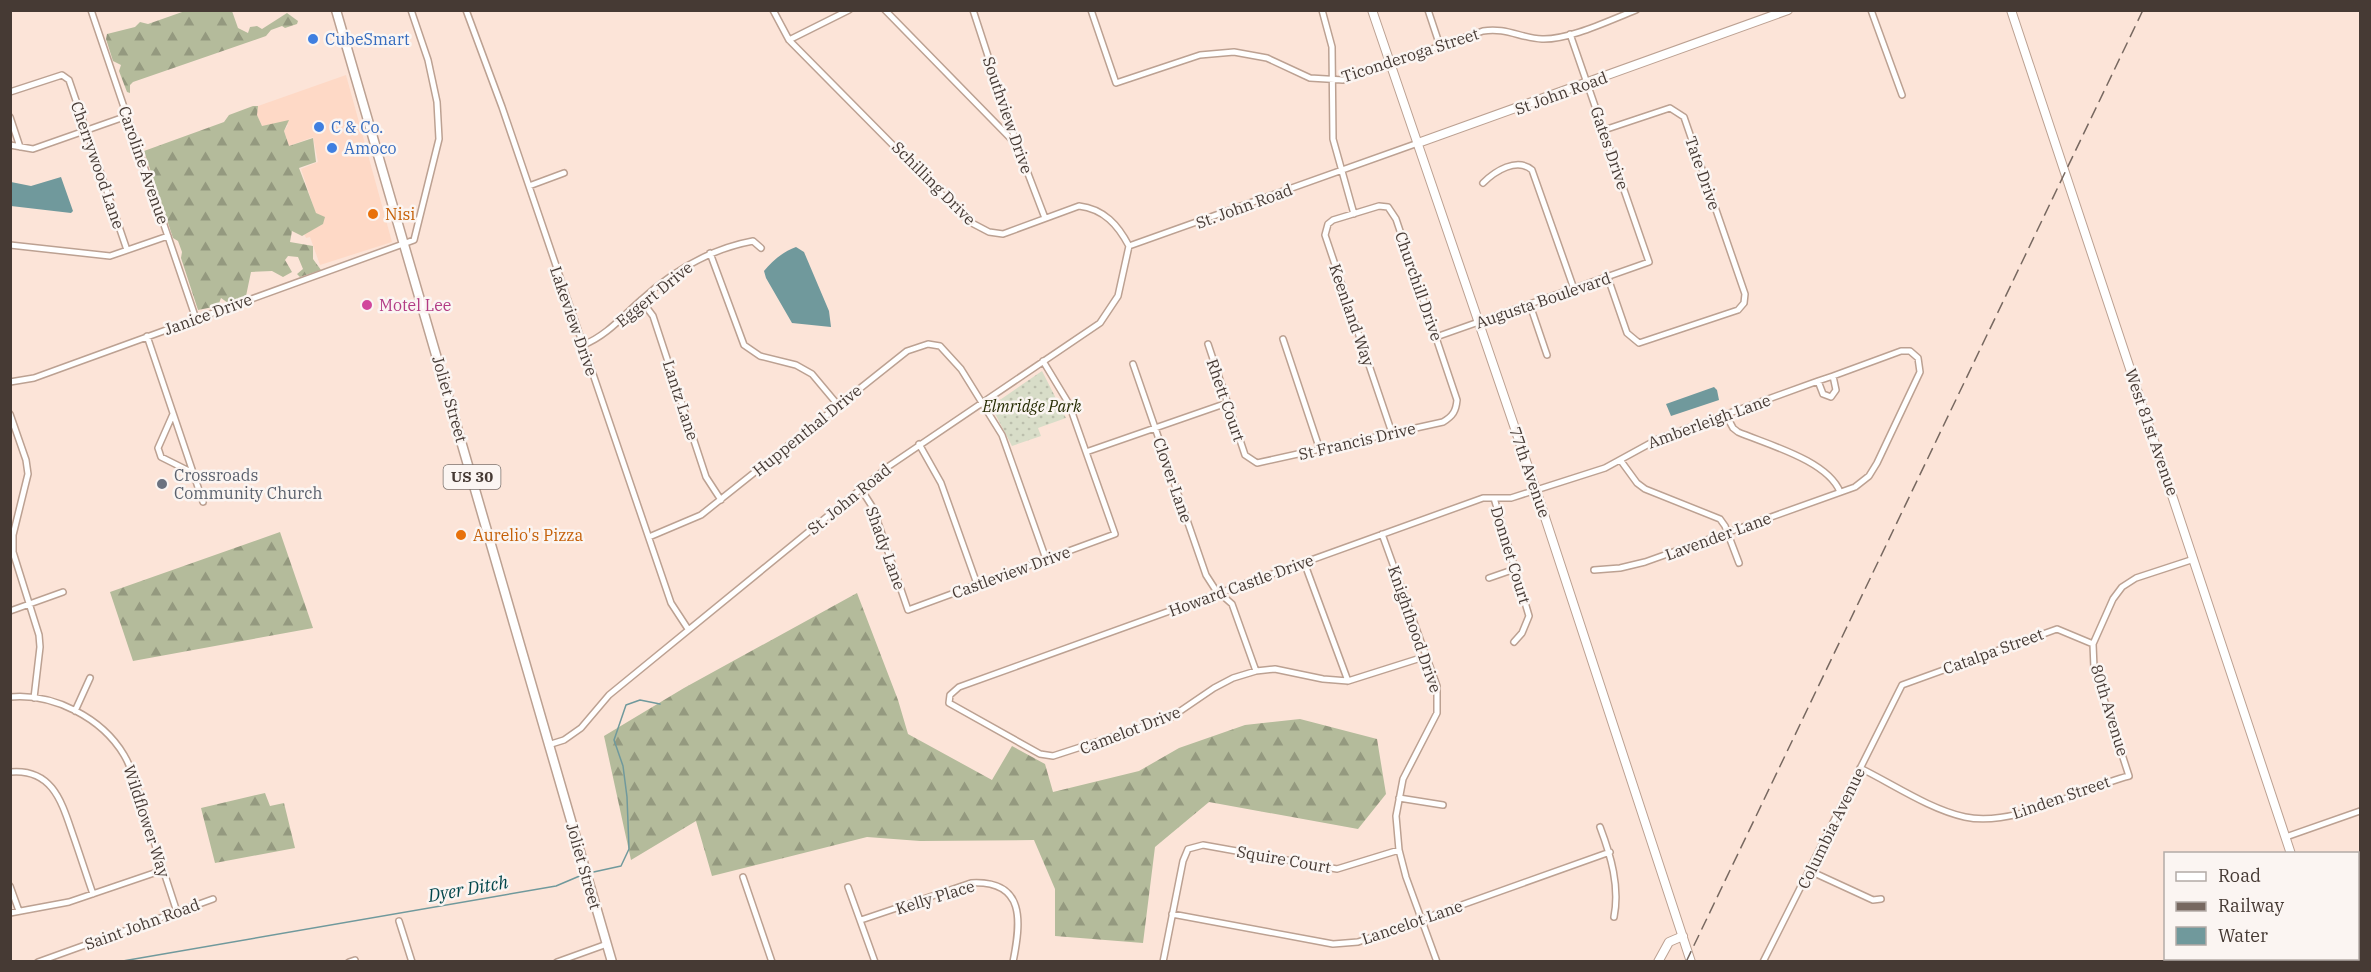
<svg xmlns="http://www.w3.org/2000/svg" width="2371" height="972" font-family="'IBM Plex Serif',serif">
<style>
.built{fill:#fed9c6}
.forest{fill:url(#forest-firs)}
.park{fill:url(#park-dots)}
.water{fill:#70999c}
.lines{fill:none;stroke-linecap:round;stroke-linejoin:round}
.stream{stroke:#70999c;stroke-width:1.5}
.street-casing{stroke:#bca192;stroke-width:8}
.secondary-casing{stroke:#bca192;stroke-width:10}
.primary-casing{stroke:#bca192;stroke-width:11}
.street{stroke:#fff;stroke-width:5}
.secondary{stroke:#fff;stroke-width:8}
.primary{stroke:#fff;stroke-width:8}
.rail{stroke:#776860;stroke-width:1.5;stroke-dasharray:12 6;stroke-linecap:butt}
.shop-dot{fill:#3f7fe0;stroke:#fbf5f2;stroke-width:2}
.food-dot{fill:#e8710a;stroke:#fbf5f2;stroke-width:2}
.hotel-dot{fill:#d1479c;stroke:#fbf5f2;stroke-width:2}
.worship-dot{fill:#6b7280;stroke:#fbf5f2;stroke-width:2}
.labels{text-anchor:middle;stroke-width:5;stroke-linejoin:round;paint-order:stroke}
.shield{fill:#fbf5f2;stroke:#7c726d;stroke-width:1.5}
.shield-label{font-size:15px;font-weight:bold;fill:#463a34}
.shop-label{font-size:16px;fill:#366cbe;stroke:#fbf5f2;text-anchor:start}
.street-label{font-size:16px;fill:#463a34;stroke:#fbf5f2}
.food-label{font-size:16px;fill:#c56008;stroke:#fbf5f2;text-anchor:start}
.hotel-label{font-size:16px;fill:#b23c85;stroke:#fbf5f2;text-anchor:start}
.park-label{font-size:16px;font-style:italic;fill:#272d04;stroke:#fbf5f2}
.worship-label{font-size:16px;fill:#5b616d;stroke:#fbf5f2;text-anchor:start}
.water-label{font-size:18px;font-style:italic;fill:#02464b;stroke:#fbf5f2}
</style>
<defs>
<pattern id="forest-firs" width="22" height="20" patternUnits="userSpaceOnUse" patternTransform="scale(1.5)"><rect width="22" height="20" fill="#b4bb9b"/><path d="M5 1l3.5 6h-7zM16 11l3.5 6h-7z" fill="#94997f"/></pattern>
<pattern id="park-dots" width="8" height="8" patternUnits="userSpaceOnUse" patternTransform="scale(1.5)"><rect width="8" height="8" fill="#d8ddc8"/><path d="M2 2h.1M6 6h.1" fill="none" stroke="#bbbeac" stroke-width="1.8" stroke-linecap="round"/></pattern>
</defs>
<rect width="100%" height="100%" fill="#fce4d8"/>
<path class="built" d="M346,75L392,242L320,265L310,237L306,238L304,234L323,224L316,214L301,169L318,162L313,137L289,146L284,131L288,125L262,126L257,115L258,106Z"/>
<path class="forest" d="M185,11H232L238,28L248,33L250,27L257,26L262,29L287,13L298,21L297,24L285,28L282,26L271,30L266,36L133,82L130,85V93L127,92L119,71L121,65L113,61L106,39L107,34L135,27L140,22L148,24Z
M253,106H258L257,115L262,126L289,120L284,131L289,146L313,138L316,162L299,168L316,213L325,217L323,224L302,236L292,231L290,242L313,246V259L321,270L300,277L297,274L303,269L298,257L288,256L285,260L292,272L283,277L272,271L251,272L246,296L228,303L221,298L218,306L198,310L181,258L182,252L178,241L173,238L144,151L224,122L229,115Z
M280,532L313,628L133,661L110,592Z
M857,593L898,700L908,734L992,780L1012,746L1045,764L1053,792L1139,771L1179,748L1245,725L1300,719L1377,739L1386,794L1358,829L1209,802L1155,847L1143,943L1055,936V889L1034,840L920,841L867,837L712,876L696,821L631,860L604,736L684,688Z
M265,793L270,806L284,803L295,848L215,863L201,808Z"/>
<path class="park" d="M1042,371L1066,418L1038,428L1041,436L1012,446L991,406Z"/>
<path class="water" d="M61,177L73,211L71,213L11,206V182L31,186Z
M796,247L804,252L829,311L831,327L792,323L766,278L764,271C772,261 784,251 796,247Z
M1714,387L1717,390L1719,400L1671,416L1666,404Z"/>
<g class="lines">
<path class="stream" d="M589,873L621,866L629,849L627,797L623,766L614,740L626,705L640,700L660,704
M117,962L556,886L582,875"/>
<g class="street-casing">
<path id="street" d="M91,10L196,319
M466,10L502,107L671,603L688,629
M773,10L789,40L968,221L989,232L1003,234L1079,206C1104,209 1118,225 1129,246
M885,10L1016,144
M973,10L1017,145L1045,218
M1091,10L1116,83L1200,55L1234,52L1267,58L1310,78L1343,80L1483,31C1505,27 1521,38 1542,39C1569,40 1610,20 1636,10
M1322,10L1332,47L1333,139L1354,214
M1428,10L1440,46
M1871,10L1902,95
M789,40L849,10
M10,92L62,75L69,80L127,250
M10,117L20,147
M1604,130L1670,108L1684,117L1745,294L1744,303L1738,310L1639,343L1627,333L1608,278
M10,145L33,149L127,116
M1483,183C1495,171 1517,157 1532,170L1574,289
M529,186L564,173
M10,245L110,256L168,236
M1129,246L1418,143
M710,253L744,345L760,356L796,365L812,374L838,405
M641,300L653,316L706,477L721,500
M1530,305L1547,355
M147,336L203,502
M1436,337L1649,262L1570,34
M1283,339L1320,450
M1208,344L1245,455L1257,463L1443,422C1453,416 1456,411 1457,400L1396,219L1388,207L1379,206L1333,220L1328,224L1325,235L1392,433
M583,345C606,336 622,317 640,301C673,271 709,249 753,241L761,248
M1133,364L1206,575L1215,589L1232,604L1256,671
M1818,381L1833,376
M10,382L34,378L414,240L439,139L437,102L428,60L411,10
M10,414L26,460L28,474L13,535V552L39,635L40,647L34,698
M173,414L158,448L161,457L193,473
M1726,415L1733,428L1738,432C1769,445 1828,461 1840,492
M919,444L941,483L977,584
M1086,452L1227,403
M1621,461L1637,483L1645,489L1720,519L1725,526L1739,563
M861,489L873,508L908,610L1115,534L1069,404L1043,361
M1494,498L1529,616L1522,633L1514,642
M1382,534L1437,686V713L1403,779L1396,816L1399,850L1406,877L1437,962
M649,537L701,515L907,351L928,344L940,346L961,369L1002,435L1046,559
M1304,562L1348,681
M1489,578L1515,569
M10,611L63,592
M1427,656L1348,681L1323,679L1275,669L1256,671L1233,678L1214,688L1170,718L1053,756L1040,754L949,703L950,695L959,687L1483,498H1511L1605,468L1658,439L1818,381L1823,394L1831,397L1836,390L1833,376L1901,351H1910L1918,358L1920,372L1877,463L1869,476L1855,487L1645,562L1620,568L1594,570
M10,697C54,693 102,718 124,755C134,772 139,793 144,811C155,845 166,879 177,912
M75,711L90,678
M548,745L564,740L581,728L609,695L889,466L1100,323L1118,296L1129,246
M1860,768C1893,784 1929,809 1965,817C2014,828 2081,788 2129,776L2094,668L2093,644L2113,599L2122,587L2136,578L2194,559
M10,772C53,768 62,803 73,835C80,855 86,874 93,894
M1399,798L1443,805
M1600,827C1611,856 1620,887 1614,917
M2286,837L2360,811
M1810,871L1873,900L1881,899
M743,877L772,962
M10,886L19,911
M848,887L875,962
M10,913L69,902L163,870
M1172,914L1333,944L1358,942L1610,852
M861,920L971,883C1026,880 1021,922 1013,962
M399,921L412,962
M38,962L213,899
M349,962L355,960
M557,962L607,944
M1163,962L1183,861L1188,849L1203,845L1337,869L1399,850
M1763,962L1902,685L2057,629L2093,644
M2208,962H2210
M2316,962L2324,958"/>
</g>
<g class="secondary-casing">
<path id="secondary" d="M1372,10L1536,490L1691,962
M2011,10L2291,854
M1418,143L1788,10
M2326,958L2327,962
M1658,962L1669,942L1683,936"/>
</g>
<g class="primary-casing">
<path id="primary" d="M336,10L612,962"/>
</g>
<use href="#street" class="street"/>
<use href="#secondary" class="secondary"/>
<use href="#primary" class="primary"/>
<path class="rail" d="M1686,962L2143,10"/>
</g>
<g class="shop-dot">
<circle cx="313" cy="39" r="6"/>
<circle cx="319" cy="127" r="6"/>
<circle cx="332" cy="148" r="6"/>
</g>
<g class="food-dot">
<circle cx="373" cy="214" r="6"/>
<circle cx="461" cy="535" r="6"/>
</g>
<circle class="hotel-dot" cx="367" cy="305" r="6"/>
<circle class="worship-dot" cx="162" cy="484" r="6"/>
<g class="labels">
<rect class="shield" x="443.5" y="465" width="57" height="24" rx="4.5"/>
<g class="shield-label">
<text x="472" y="482">US 30</text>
</g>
<g class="shop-label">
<text x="325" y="45">CubeSmart</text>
<text x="331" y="133">C &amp; Co.</text>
<text x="344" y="154">Amoco</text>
</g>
<g class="street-label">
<text transform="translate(1410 55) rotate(-18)" y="6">Ticonderoga Street</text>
<text transform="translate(1561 93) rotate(-20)" y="6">St John Road</text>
<text transform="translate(1008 115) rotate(71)" y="6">Southview Drive</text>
<text transform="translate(1610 148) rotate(71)" y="6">Gates Drive</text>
<text transform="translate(98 165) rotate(71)" y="6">Cherrywood Lane</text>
<text transform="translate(144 165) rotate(71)" y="6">Caroline Avenue</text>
<text transform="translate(1703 173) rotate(71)" y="6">Tate Drive</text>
<text transform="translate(934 183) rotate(45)" y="6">Schilling Drive</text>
<text transform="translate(1244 206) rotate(-20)" y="6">St. John Road</text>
<text transform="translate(1419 286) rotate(71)" y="6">Churchill Drive</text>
<text transform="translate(654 294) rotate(-39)" y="6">Eggert Drive</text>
<text transform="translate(1543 300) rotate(-19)" y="6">Augusta Boulevard</text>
<text transform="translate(208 314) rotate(-20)" y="6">Janice Drive</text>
<text transform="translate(1352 315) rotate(71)" y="6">Keenland Way</text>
<text transform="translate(574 321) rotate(71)" y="6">Lakeview Drive</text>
<text transform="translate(450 399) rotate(74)" y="6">Joliet Street</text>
<text transform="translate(681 400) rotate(72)" y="6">Lantz Lane</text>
<text transform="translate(1226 400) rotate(71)" y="6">Rhett Court</text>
<text transform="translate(1709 421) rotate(-20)" y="6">Amberleigh Lane</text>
<text transform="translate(807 430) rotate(-39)" y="6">Huppenthal Drive</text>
<text transform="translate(2152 432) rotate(71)" y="6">West 81st Avenue</text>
<text transform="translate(1357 441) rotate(-13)" y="6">St Francis Drive</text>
<text transform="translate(1530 472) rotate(71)" y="6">77th Avenue</text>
<text transform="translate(1173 480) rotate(71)" y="6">Clover Lane</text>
<text transform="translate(849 499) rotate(-39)" y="6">St. John Road</text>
<text transform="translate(1718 536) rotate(-20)" y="6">Lavender Lane</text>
<text transform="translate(886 548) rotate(70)" y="6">Shady Lane</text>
<text transform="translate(1511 555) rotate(73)" y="6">Donnet Court</text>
<text transform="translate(1011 572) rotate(-20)" y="6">Castleview Drive</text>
<text transform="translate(1241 585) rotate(-20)" y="6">Howard Castle Drive</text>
<text transform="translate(1415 629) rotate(71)" y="6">Knighthood Drive</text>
<text transform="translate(1993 651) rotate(-20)" y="6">Catalpa Street</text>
<text transform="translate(2110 710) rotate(73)" y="6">80th Avenue</text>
<text transform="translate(1130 730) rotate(-21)" y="6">Camelot Drive</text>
<text transform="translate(2061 797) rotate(-19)" y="6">Linden Street</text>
<text transform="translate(147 821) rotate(72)" y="6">Wildflower Way</text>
<text transform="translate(1831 828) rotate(-64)" y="6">Columbia Avenue</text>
<text transform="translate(1284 859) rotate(10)" y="6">Squire Court</text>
<text transform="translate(584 866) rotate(74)" y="6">Joliet Street</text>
<text transform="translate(935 897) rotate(-17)" y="6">Kelly Place</text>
<text transform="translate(1412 922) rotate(-19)" y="6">Lancelot Lane</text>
<text transform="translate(142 924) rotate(-20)" y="6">Saint John Road</text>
</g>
<g class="food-label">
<text x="385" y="220">Nisi</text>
<text x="473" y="541">Aurelio's Pizza</text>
</g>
<g class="hotel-label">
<text x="379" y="311">Motel Lee</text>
</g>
<g class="park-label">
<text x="1032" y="412">Elmridge Park</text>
</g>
<g class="worship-label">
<text x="174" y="481">Crossroads<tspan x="174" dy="18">Community Church</tspan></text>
</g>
<g class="water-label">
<text transform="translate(468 889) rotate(-10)" y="6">Dyer Ditch</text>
</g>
</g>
<rect width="2371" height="972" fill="none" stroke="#463a34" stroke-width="24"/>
<rect x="2164" y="852" width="195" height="108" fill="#fbf5f2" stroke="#b3aaa6" stroke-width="1.5"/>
<rect x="2176" y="872" width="30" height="9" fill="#ffffff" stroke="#b3aaa6" stroke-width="1.5"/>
<text x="2218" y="882" font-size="18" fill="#463a34">Road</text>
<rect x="2176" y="902" width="30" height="9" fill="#776860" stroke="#b3aaa6" stroke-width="1.5"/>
<text x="2218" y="912" font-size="18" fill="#463a34">Railway</text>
<rect x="2176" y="927" width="30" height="18" fill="#70999c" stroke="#b3aaa6" stroke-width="1.5"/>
<text x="2218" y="942" font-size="18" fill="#463a34">Water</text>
</svg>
